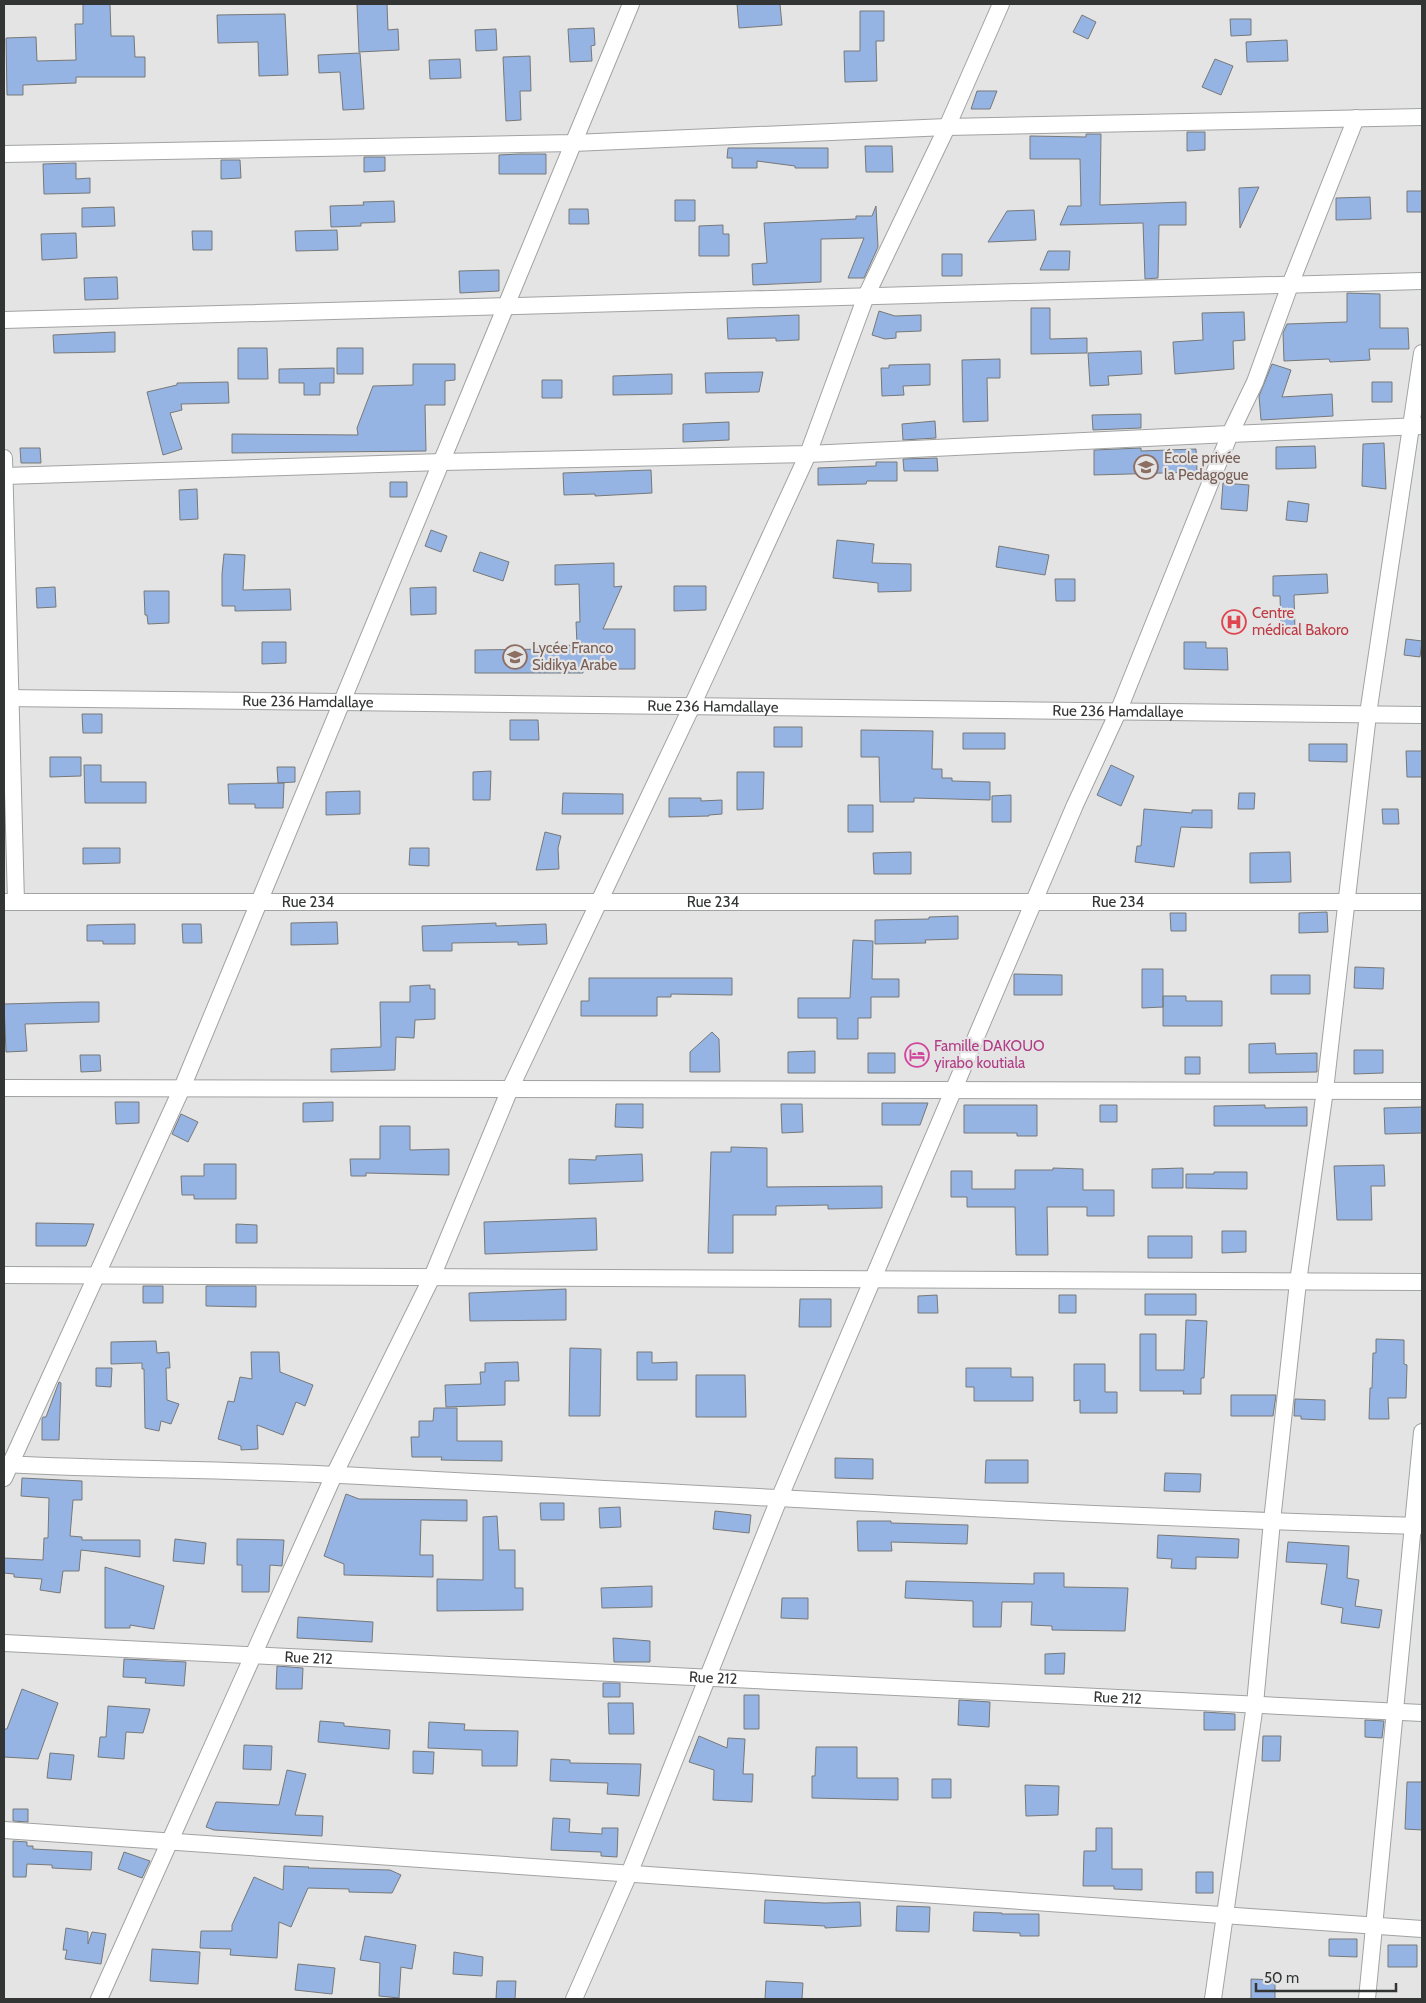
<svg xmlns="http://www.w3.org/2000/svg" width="1426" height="2003" font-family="Cabin,sans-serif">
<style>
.building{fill:#95b4e3;stroke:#777878}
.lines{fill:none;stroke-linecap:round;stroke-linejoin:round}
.minor-casing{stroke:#a1a2a2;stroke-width:18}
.minor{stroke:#fff;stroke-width:16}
.labels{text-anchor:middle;stroke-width:4.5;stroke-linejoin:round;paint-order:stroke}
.education-label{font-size:15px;fill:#785e54;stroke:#e4e4e5;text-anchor:start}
.health-label{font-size:15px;fill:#be3a42;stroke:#e4e4e5;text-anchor:start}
.street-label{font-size:15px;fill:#333434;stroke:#e4e4e5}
.hotel-label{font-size:15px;fill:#b23c85;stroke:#e4e4e5;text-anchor:start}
</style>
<rect width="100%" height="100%" fill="#e4e4e5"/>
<path class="building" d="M83,4H110L111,36H134L135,57H145V77H76V83L23,85V95H7L6,38L36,37L37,61L76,60L75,24H83Z
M357,4H387L388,30L398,29L399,50L359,52Z
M737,4H780L782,25L739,28Z
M860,11H884V41H876L877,81L845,82L844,51H860Z
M285,14L288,75L259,76L258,42L218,43L217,15Z
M1082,15L1096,22L1088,39L1073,32Z
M1230,19H1251V35L1231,36Z
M594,28L595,45L591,46L592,61L570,62L568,29Z
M496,29L497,50L476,51L475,30Z
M1287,40L1288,61L1247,62L1246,42Z
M360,53L364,109L343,110L340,72L319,73L318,55Z
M530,56L531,91H520L521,120L506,121L503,57Z
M460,59L461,78L430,79L429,60Z
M1215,59L1233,66L1221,95L1202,87Z
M977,91H997L990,109H971Z
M1187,132H1205V150L1187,151Z
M1086,134H1101L1100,205L1186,202V225H1159L1158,278L1145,279L1143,223L1060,225L1068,206H1081L1080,159H1030V136L1086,137Z
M865,146H892L893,172H866Z
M728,148H828V168H795V166L757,161V168H732V158H727Z
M520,154H546V174H499V155Z
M364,157H385V171L364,172Z
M221,160H240L241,178L221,179Z
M76,163V179L90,178V193L44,194L43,164Z
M1259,187L1240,228L1239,188Z
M1407,191H1422V212H1407Z
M1370,197L1371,219L1336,220V198Z
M675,200H695V221H675Z
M394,201L395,222L361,223V226L331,227L330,206L364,205L363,202Z
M876,206L878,247L864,278H848L864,238L821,239V282L753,285L752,264L767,263L764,223L856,219V216H872Z
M114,207L115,226L82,227V208Z
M569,209H588L589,224H569Z
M1034,210L1036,240L988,242L1007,211Z
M723,225V234H729V256H699V226Z
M337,230L338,250L296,251L295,231Z
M192,231H212V250H193Z
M76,233L77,258L42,260L41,234Z
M1048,251H1070L1069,270H1040Z
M942,254H962V276H942Z
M499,270V291L460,293L459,271Z
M117,277L118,299L85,300L84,278Z
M1347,293L1380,294V328H1408L1409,349H1369L1370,360L1330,362L1329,359L1284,361L1283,333L1287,324L1347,322Z
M1031,308H1050V339L1087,338V353L1031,354Z
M879,311L895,316L921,315V331L896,332V338L885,339L872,335Z
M1244,312L1245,340L1233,341L1234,369L1175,374L1173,342L1203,340L1202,313Z
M799,315V340L776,341V338L728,339L727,318Z
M115,332V352L54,353L53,335Z
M238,348H267L268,379H238Z
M337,348H363V374H337Z
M1141,351L1142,374L1108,376L1109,385L1090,386L1088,353Z
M1000,359V378H987L988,421L963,422L962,360Z
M413,364H455V380L445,381V405H425L426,451L232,453V434L358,435L357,428L373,386L413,385Z
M930,364V385L903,386L904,395L882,396L881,368H889V365Z
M1272,364L1291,370L1282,397L1332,394L1333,416L1261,420L1259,396Z
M334,368V383H320V395H304V383H279V369Z
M763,372L759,392L706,393L705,373Z
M672,374V394L613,395V376Z
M542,380H562V398H542Z
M228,382L229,403L181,404L182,410L170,413L182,449L163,455L147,392L177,385V383Z
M1372,382H1392V402H1372Z
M1141,414V428L1093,430L1092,415Z
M935,421L936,438L903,440L902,424Z
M729,422V440L683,442V424Z
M1384,443L1386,489L1362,486L1363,444Z
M1315,446L1316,468L1276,469V447Z
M20,448H40L41,463H21Z
M1141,448V451L1196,449L1197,472L1094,475V450Z
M937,458L938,471H904L903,459Z
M876,462H897V481H867L866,484L818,485V468L876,466Z
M651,470L652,493L595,496V494L564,495L563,473Z
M390,482H407V497H390Z
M1223,483L1249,485L1247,511L1221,509Z
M197,489L198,519L180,520L179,490Z
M1288,501L1309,504L1307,522L1286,520Z
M431,530L447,536L441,552L425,546Z
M837,540L874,544L872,563L911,564V591L878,592V583L833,578Z
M999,546L1049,555L1045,575L996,567Z
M480,552L509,562L503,581L473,571Z
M224,554L245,555L243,590L290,589L291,610L235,611V606H222V574Z
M614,563V587L622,586L603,629H635V669H583V673H475V650L555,649V646L577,645L576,622H580L579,584L555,585V565Z
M1327,574L1328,593L1294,595L1295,631H1281L1280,596H1273V576Z
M1055,579H1075V601H1056Z
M674,586H706V610L674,611Z
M55,587L56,607L37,608L36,588Z
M436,587V614L411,615L410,588Z
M144,591H169V623L148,624L147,615H145Z
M1406,639L1422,641L1420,657L1404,655Z
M262,642H286V663L262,664Z
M1184,642H1206V648H1227L1228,670L1184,669Z
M82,714H102V733H83Z
M510,720H538L539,740H510Z
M774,727H802V747H774Z
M861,730L933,731L932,769H942V778H952V781L990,782V800L914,798V802H880L879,757H861Z
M963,733H1005V749H963Z
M1309,744H1347V762L1309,761Z
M1406,751H1422V777H1407Z
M50,757H81V776L50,777Z
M84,765H101V782H146V803H85Z
M1111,765L1134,776L1121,806L1097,795Z
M277,767H295V782L278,783Z
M491,771L490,800H473V772Z
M737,772H764L763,809L737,810Z
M284,783L283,808H255V804H229L228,784Z
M360,791V814L326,815V792Z
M563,793L623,794V814H562Z
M1239,793H1255L1254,809H1238Z
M1011,795V822H992V796Z
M669,798H701V801L722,800V814L709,815V816L669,817Z
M848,805H873V832H848Z
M1144,809L1192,813V810H1212V828L1181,827L1174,867L1135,862L1137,846H1141Z
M1382,809H1398L1399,824H1383Z
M545,832L561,836L558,848L559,869L536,870Z
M83,848H120V863L83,864Z
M410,848H429V866L409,865Z
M911,852V874H874L873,853Z
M1290,852L1291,882L1250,883V853Z
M1327,912L1328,932L1299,933V913Z
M1170,913H1186V931H1171Z
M958,916V939L925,940L926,943L875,944V920L929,919V917Z
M337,922L338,944L291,945V923Z
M496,923V926L546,924L547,944L518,945V942L452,943V951H423L422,926Z
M135,924V944H103V941H87V925Z
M182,924H201L202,943H183Z
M853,940L873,941L872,979H899V997H871V1018H858V1039H837V1018H798V998H850Z
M1355,967L1384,968L1383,989L1354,988Z
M1142,969H1163V1007L1142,1008Z
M1014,974L1062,975V995H1014Z
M1271,975H1310V994H1271Z
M589,978H732V995L671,994V997H657V1016H581V1001H589Z
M430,985V989H435V1019L415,1020L414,1038L396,1037L395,1070L331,1072V1049L381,1047L380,1002H410V986Z
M1163,996H1186V1001H1222V1026H1163Z
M82,1002H99V1022L25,1024L27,1051L6,1052L4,1004Z
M712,1032L719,1039L720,1072H690V1052Z
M1275,1043L1276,1054L1317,1053V1072L1249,1073V1044Z
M1354,1050H1383V1073L1354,1074Z
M815,1051V1073H788V1052Z
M868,1053H895V1073H868Z
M80,1055H100L101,1071L81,1072Z
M1185,1057H1200V1074H1185Z
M115,1102H139V1123L116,1124Z
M333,1102V1121L303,1122V1103Z
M882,1103H928L920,1125H882Z
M616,1104H643V1128L615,1127Z
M781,1104H802L803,1132L782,1133Z
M964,1105H1037V1136H1017V1133H964Z
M1100,1105H1117V1122H1100Z
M1265,1105V1108L1307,1107V1126H1214V1106Z
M1422,1107V1133L1385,1134L1384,1108Z
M181,1114L198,1122L188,1142L172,1134Z
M380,1126H410V1150L449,1149V1175L366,1173V1176H351L350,1159H380Z
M731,1147L767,1148V1187L882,1186V1208L828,1209V1205L776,1206V1215H733V1253H708L711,1152H731Z
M642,1154L643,1181L569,1184V1159L596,1160V1156Z
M204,1164H236V1199H194V1195H182L181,1176H204Z
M1384,1165L1385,1186H1371L1372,1220H1337L1334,1166Z
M1053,1168L1083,1169V1190H1114V1216H1087V1207H1047L1048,1255H1016L1015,1207H967V1197H951V1171H972V1189H1015V1170H1053Z
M1183,1168V1188H1152V1169Z
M1214,1172H1247V1189L1186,1188V1174H1214Z
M596,1218L597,1250L485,1254L484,1222Z
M36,1223L94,1224L86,1246H36Z
M236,1224L257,1225V1243H236Z
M1222,1231H1246V1252L1222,1253Z
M1148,1236H1192V1258H1148Z
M143,1286H163V1303H143Z
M206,1286H256V1307L206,1306Z
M566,1289V1320L470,1321L469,1293Z
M1145,1294H1196V1315H1145Z
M937,1295L938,1313H918V1296Z
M1059,1295H1076V1313H1059Z
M800,1299H831V1327H799Z
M1186,1320L1207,1321L1204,1378H1201V1394H1183L1184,1391H1140V1334H1156V1370H1184Z
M1376,1339L1404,1340V1364L1407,1365L1406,1398H1388L1389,1419H1369L1370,1388H1372L1373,1353H1376Z
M156,1341L157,1353L169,1352L170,1368H166L167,1400L179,1404L171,1424L161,1421L159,1431L145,1428L144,1369H142V1363L111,1364V1342Z
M570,1348L601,1349L600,1416H569Z
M251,1352H279L280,1372L313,1385L305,1406L296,1402L283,1435L257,1425L258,1449L241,1450V1446L218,1439L228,1401L234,1402L240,1377L252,1379Z
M637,1352H652V1363L677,1362V1380H637Z
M518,1362L519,1381H505V1405L446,1407L445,1385L481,1384L480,1372H485V1363Z
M1074,1364H1105V1392H1117V1413H1080V1400L1074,1401Z
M96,1368H112L111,1387L96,1386Z
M966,1368H1011V1377H1033V1401H974V1387H966Z
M696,1375H745L746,1417H696Z
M59,1382L61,1383L59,1440H42V1419L43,1417H46Z
M1231,1395H1276L1273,1416H1231Z
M1295,1399L1325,1400V1420L1301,1419V1416H1294Z
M434,1408H457V1441H502V1461L441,1460L442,1457H412L411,1437H419V1421H433Z
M835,1458L873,1459V1479L835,1478Z
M986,1460H1028V1483H985Z
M1165,1473L1201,1474L1200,1492L1164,1491Z
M22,1478L82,1481V1500H73L70,1536L82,1537V1540H140V1557L81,1550L79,1571H63L60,1593L40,1590L42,1579L14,1577V1574L4,1573V1558L43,1560L44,1538H48L49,1498L21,1496Z
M346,1494L359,1499L467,1500V1521L421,1520L420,1555H433V1577L344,1575V1564L324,1556Z
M540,1503H564V1520H541Z
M620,1507L621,1527L600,1528L599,1508Z
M715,1511L751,1515L749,1533L713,1529Z
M497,1516L499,1550H515V1588H523V1610L437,1611V1579L483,1580V1517Z
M857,1521H891V1523L968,1525L967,1544L891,1542L892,1551H858Z
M1158,1535L1239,1539L1238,1558L1196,1557V1569L1171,1568L1172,1559L1157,1558Z
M175,1539L206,1543L204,1564L173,1561Z
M237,1539L284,1540L282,1566L270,1565L269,1592H242V1565H237Z
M1288,1542L1349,1546L1347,1578L1359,1580L1355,1606L1382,1610L1379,1628L1341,1623L1343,1608L1321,1604L1327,1564L1286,1562Z
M105,1567L164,1586L154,1629L130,1625V1628H105Z
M1034,1573H1064V1587L1128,1588L1125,1631L1052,1630V1626L1031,1625L1032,1602H1002L1001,1627H973V1601L905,1598L906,1581L1034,1584Z
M652,1586V1607L602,1608L601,1588Z
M782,1598H808V1619L781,1618Z
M298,1617L373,1622L372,1642L297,1638Z
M613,1638L650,1641V1662H614Z
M1065,1653L1064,1674H1045V1654Z
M124,1659L186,1662L184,1686L145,1683L146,1678L123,1677Z
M277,1666L303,1668L302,1689H276Z
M603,1683H620V1697H603Z
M22,1689L58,1703L38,1759L4,1757V1729H7Z
M744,1695H759V1729H744Z
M959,1700L990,1702L989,1727L958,1725Z
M608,1703H633L634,1734H609Z
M108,1706L150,1709L143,1733L126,1732L124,1759L98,1757L100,1737H106Z
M1204,1712L1235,1714V1730H1204Z
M1365,1720L1384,1721L1382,1738L1365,1737Z
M320,1721L344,1723V1726L390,1730L389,1749L318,1742Z
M429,1722L465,1724L464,1730L518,1731L517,1766H482V1750L428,1748Z
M699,1736L727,1748L728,1738L745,1739L743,1774H753L752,1802L713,1800L714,1770L689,1762Z
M1263,1736H1281L1280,1761H1262Z
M244,1745L272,1746L271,1770L243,1769Z
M816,1747H857V1778H898V1800L812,1798V1776H815Z
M413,1751L434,1752L433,1774L413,1773Z
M50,1753L74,1755L71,1780L47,1778Z
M551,1759L570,1760V1763L641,1764L639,1796L607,1794L608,1783L550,1781Z
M287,1770L306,1774L295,1815L323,1816L322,1836L214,1830L206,1827L216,1802L279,1805Z
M932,1779H951V1798H932Z
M1407,1782H1422V1830L1405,1829Z
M1025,1785L1059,1786L1058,1815L1026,1816Z
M13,1809H28V1822L13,1821Z
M553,1818L570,1819L569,1832L602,1834V1828H618L617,1857L601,1856V1852L551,1850Z
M1096,1828H1112V1869H1142V1890L1114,1889V1886H1083L1084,1851H1096Z
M13,1841L27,1842V1846H33V1849L92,1852L91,1870L52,1868V1865L27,1864L26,1877H13Z
M124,1852L150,1861L142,1878L118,1869Z
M284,1866L309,1867L308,1868L390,1870L401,1875L392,1893L349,1892V1889L308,1888L291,1927L279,1922L277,1958L230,1955L231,1949L200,1948L201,1931H232V1925L254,1877L283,1890Z
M1196,1872H1213V1893H1196Z
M765,1900L825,1903L860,1902L861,1926L825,1928V1926L764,1923Z
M897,1906L930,1907L929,1932L896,1931Z
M974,1912L1002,1913V1914H1039V1936H1020V1933L973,1931Z
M66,1928L88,1932V1944L92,1932L106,1934L101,1964L65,1959L67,1950H63Z
M365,1936L416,1945L412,1969L401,1967L399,1998L379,1996L380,1963L360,1960Z
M1329,1939H1357V1957L1329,1956Z
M1388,1945H1417V1967H1388Z
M152,1949L200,1952L198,1984L150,1981Z
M454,1952L483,1957L482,1976L453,1974Z
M298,1964L335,1968L332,1994L295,1990Z
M1251,1979L1275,1980V1999H1251Z
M497,1981H516L515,1999H496Z
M766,1981L803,1983L802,1999H765Z"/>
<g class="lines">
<g class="minor-casing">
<g id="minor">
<path d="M4,154L573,143L947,127L1422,117"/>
<path d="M4,320L1422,281"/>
<path d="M4,458L16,902"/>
<path d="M4,476L442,462L808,454L1230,434L1422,426"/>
<path id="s1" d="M4,698L1422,715"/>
<path id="s2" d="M4,902H1422"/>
<path d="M4,1088L1422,1091"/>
<path d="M4,1275L1422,1282"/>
<path d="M4,1464C115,1470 227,1469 339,1475C700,1493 1061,1516 1422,1526"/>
<path d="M4,1478L182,1088L631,4"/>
<path id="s3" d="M4,1643L1422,1713"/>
<path d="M4,1830L1422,1929"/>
<path d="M99,1999L334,1475L432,1277L510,1089L692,706L808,454L866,296L947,127L1001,4"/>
<path d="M574,1999L629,1874L779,1499L1075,805L1118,712L1230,434L1255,382L1290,285L1356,118"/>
<path d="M1213,1999L1255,1704L1272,1521L1298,1282L1325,1090L1368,714L1422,353"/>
<path d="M1367,1999L1422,1432"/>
</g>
</g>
<use href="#minor" class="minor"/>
</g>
<defs>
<g id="school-ring" transform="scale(1.25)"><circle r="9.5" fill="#e4e4e5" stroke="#8d6e63" stroke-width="1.5"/><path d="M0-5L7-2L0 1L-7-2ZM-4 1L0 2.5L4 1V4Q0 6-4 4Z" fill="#8d6e63"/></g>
<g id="hospital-ring" transform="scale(1.25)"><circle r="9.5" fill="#e4e4e5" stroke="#e0444e" stroke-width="1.5"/><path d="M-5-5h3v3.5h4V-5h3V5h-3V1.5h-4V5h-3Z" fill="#e0444e"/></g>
<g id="hotel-ring" transform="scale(1.25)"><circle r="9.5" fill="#e4e4e5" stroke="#d1479c" stroke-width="1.5"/><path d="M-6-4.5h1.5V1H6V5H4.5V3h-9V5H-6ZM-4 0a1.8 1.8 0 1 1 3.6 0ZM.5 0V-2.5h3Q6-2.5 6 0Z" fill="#d1479c"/></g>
</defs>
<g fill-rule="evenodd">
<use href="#school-ring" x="1146" y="467"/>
<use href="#hospital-ring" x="1234" y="622"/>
<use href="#school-ring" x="515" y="657"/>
<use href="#hotel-ring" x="917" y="1055"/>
</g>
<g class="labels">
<g class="education-label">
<text x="1164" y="463">École privée<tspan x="1164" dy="17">la Pedagogue</tspan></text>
<text x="532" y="653">Lycée Franco<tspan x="532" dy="17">Sidikya Arabe</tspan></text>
</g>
<g class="health-label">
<text x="1252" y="618">Centre<tspan x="1252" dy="17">médical Bakoro</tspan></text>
</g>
<g class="street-label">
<text dy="5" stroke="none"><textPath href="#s1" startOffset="304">Rue 236 Hamdallaye</textPath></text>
<text dy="5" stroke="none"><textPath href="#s1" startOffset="709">Rue 236 Hamdallaye</textPath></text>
<text dy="5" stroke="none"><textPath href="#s1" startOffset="1114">Rue 236 Hamdallaye</textPath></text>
<text dy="5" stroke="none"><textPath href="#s2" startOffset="304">Rue 234</textPath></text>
<text dy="5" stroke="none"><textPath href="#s2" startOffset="709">Rue 234</textPath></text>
<text dy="5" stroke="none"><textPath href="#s2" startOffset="1114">Rue 234</textPath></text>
<text dy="5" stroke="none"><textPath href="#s3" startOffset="305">Rue 212</textPath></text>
<text dy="5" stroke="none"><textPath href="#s3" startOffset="710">Rue 212</textPath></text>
<text dy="5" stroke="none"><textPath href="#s3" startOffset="1115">Rue 212</textPath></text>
</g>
<g class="hotel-label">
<text x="934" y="1051">Famille DAKOUO<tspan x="934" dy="17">yirabo koutiala</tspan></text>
</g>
</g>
<rect width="1426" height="2003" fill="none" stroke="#333434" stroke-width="10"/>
<path d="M1256 1983v8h140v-8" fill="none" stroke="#333434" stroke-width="2.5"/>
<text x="1264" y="1983" font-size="15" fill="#333434" stroke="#e4e4e5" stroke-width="4" paint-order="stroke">50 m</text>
</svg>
